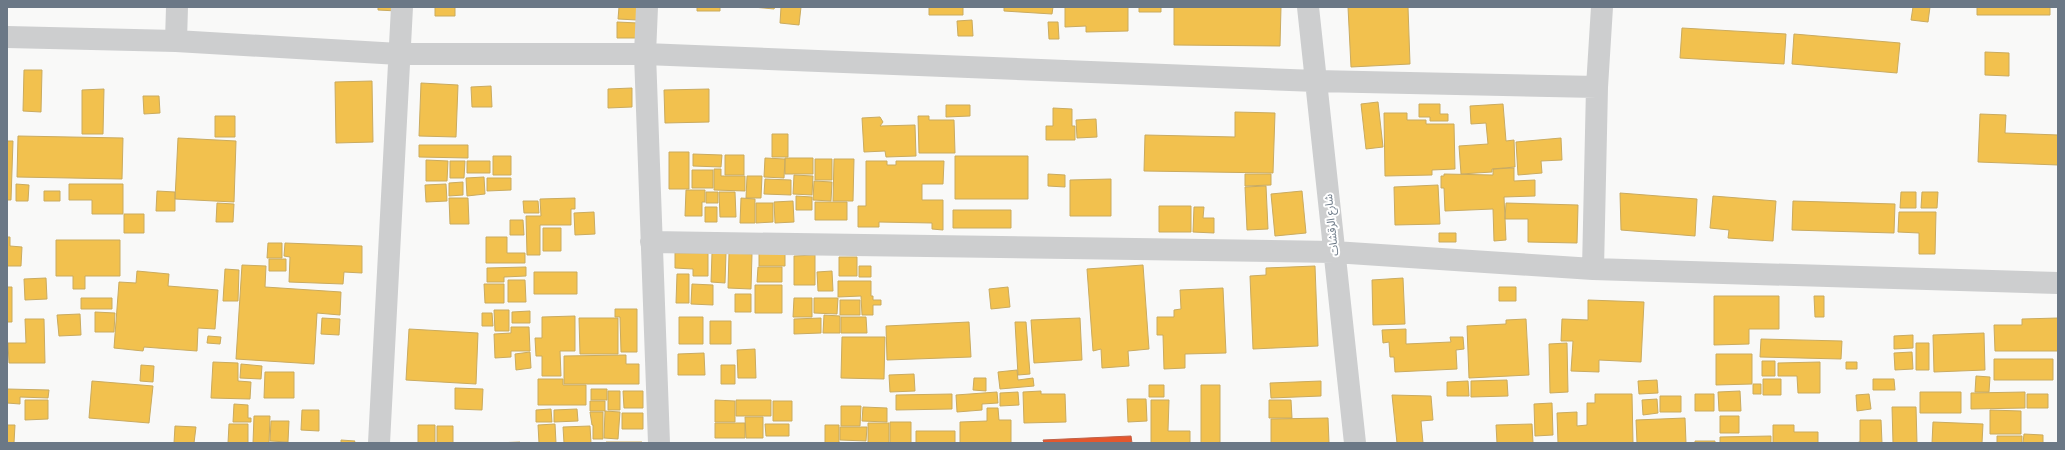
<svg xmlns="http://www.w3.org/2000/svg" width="2065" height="450" font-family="Montserrat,'Noto Sans Arabic',sans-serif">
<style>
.homes{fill:#f2c14e;stroke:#caab5f}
.shops{fill:#e4572e;stroke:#c06148}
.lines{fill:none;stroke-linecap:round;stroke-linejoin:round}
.minor{stroke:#cdcecf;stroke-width:22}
.labels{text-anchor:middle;stroke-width:4;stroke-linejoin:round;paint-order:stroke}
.street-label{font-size:11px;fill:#6b7886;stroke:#fff}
</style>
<rect width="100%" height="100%" fill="#f9f9f8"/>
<path class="homes" d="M378,7H397V11L378,10Z
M435,7H455V16H435Z
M619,7H638L637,20L618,19Z
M697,7H720V11H697Z
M753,7H775L774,9Z
M781,7H801L799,25L780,23Z
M929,7H963V15H929Z
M1004,7H1053L1052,14L1004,11Z
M1065,7H1128V31L1086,32V26L1065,27Z
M1139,7H1161V12H1139Z
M1174,7H1281L1280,46L1174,45Z
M1348,7H1408L1410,64L1351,67Z
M1913,7H1930L1928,22L1911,20Z
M1977,7H2050V15H1977Z
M972,20L973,36H958L957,21Z
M617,22L638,23V38H617Z
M1048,22H1058L1059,39H1049Z
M1682,28L1786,34L1784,64L1680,58Z
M1794,34L1900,43L1897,73L1792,64Z
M1985,52L2009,53V76L1985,75Z
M24,70H42L41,112L23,111Z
M372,81L373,142L336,143L335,82Z
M421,83L458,85L456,137L419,136Z
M491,86L492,107H472L471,87Z
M632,88V107L608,108V89Z
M104,89L103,134H82V90Z
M709,89V122L665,123L664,90Z
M143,96H159L160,113L144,114Z
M1378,102L1383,147L1366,149L1361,104Z
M1419,104H1440V114H1448V121H1430V117H1419Z
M1503,104L1506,141L1514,140L1515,167L1492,169V172L1461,174L1459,146L1488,144L1486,123L1471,124L1470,106Z
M946,105H970V116L946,117Z
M1053,108L1072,109V126H1075V140H1046V126H1053Z
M1235,112L1275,113L1273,173L1144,171L1145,135L1235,137Z
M1384,113H1407V120H1426V124H1454L1455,169L1432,170V175L1385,176Z
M1980,114L2006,115L2005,133L2058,135V165L1978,162Z
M215,116H235V137H215Z
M918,116H929V120H954L955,153H919Z
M880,117L883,122L880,126L915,125L916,156L886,157L885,151L864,152L862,118Z
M1096,119L1097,137L1077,138L1076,120Z
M772,134H788V157H772Z
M18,136L123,138L122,179L17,177Z
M178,138L236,141L234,202L175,199Z
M1561,138L1562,160L1541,161L1542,173L1518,175L1516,142Z
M7,141H13L11,200H7Z
M419,145H468V158L419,157Z
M669,152H689V189H669Z
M693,154L722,155L721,167L693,166Z
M725,155H744V175H725Z
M493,156H511V175H493Z
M955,156H1028V199H955Z
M765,158L785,159L784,178L764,177Z
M785,158H813V174H785Z
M815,159H832V180H815Z
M834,159H854L853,201H833Z
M426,160L448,161L447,181H426Z
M450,161H465L464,178H450Z
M467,161H490V173H467Z
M866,161H887V165H896V161H944L943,184H922V200H943V230L932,229V223L879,222V227H858V206H866Z
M1514,168V181L1535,180V196L1504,197L1506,240L1494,241L1493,209L1445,211L1444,188H1441V176H1444V174L1493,175V169Z
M714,169H721V176H745V191L714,190Z
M692,170H713V188H692Z
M1048,174L1065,175V187L1048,186Z
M1245,174H1271V185L1245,186Z
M794,175L813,176L812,195L793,194Z
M747,176H762L761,198H746Z
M484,177L485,194L467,196L466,178Z
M487,178H511V190L487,191Z
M765,179L791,180V195L764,194Z
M1111,179V216H1070V180Z
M814,181L832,182L831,201L813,200Z
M463,182V195L449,196V183Z
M16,184L29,185L28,201H16Z
M69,184H123V214H92V200H69Z
M446,184L447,201L426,202L425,185Z
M1438,185L1440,224L1395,225L1394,187Z
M1266,186L1268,229L1247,230L1245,187Z
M686,190H705V202H702V216H685Z
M44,191H60V201H44Z
M157,191L175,192V211H156Z
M1302,191L1306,233L1275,236L1271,194Z
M706,192H718V203H706Z
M719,192H735L736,217H720Z
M1901,192H1916V208H1900Z
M1922,192H1938L1937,208H1921Z
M1620,193L1697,199L1695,236L1621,230Z
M796,196L812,197V210H796Z
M1713,196L1776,201L1773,241L1728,238L1729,230L1710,228Z
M449,198H468L469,224H450Z
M575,198V209H571V225H540V255H527L526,216H541L540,199Z
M741,198L755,199V223H740Z
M523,201H538L539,213H524Z
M793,201L794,222L775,223L774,202Z
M1793,201L1895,204L1894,233L1792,230Z
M815,202H847V220H815Z
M217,203L234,204L233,222H216Z
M756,203H773V222L756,223Z
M1506,203L1578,205L1577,243L1528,242V219H1505Z
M1159,206H1191V232H1159Z
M705,207H717V222H705Z
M1194,207H1204L1203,218H1214V233L1193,232Z
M953,210H1011V228H953Z
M594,212L595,234L575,235L574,213Z
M1899,212H1936L1935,254H1919V233L1898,232Z
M124,214H144V233H124Z
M510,220H523L524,235H510Z
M543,228H561V251H543Z
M1439,233H1456V242H1439Z
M7,237H10V246L22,247L21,266H7Z
M486,237H507V253H525V263H486Z
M56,240H120V276H85V289H73V276H56Z
M268,243H282V258H267Z
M285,243L362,246V273L344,272L343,284L289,282L290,257L284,256Z
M675,253H708V276H693V269L675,268Z
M712,253H726L725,283L711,282Z
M729,253L752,254L751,289L728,288Z
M759,253H785V266H759Z
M815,255V285H794V256Z
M839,257H857V276H839Z
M269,259H286V271H269Z
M242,265L266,266L265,287L341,292L340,315L317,313L314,364L236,359Z
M1143,265L1149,349L1128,351L1129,366L1102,368L1101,349L1093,351L1087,269Z
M859,266H871V277H859Z
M1315,266L1318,346L1253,349L1250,276L1266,275V268Z
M526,267V276L504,277V282H487V268Z
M758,267H782V282H757Z
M225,269L239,270L238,301H223Z
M137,271L169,274L168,286L218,290L215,329L198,328L197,351L144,347L143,351L114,348L119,282L136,283Z
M832,271L833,291H818L817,272Z
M534,272H577V294H534Z
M677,274H689V303H676Z
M46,278L47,299L25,300L24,279Z
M1403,278L1405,324L1373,325L1372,280Z
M508,280H525L526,302H508Z
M838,281H871V296H873V300H881V305H873V315H862L861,296L838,297Z
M484,284H504V303H485Z
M692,284L713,285V305L691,304Z
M755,285H782V313H755Z
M7,287H12V322H7Z
M1008,287L1010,307L991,309L989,289Z
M1499,287H1516V301H1499Z
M1223,288L1226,353L1185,354V368L1164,369L1163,335H1157V317H1174V310L1181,309L1180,290Z
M735,294H751V312H735Z
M1714,296H1779V329H1749V344L1714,345Z
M1814,296H1824V317H1815Z
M81,298H112V309H81Z
M794,298H812V317H793Z
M814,298H838L837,314L814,313Z
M840,300H860V315H840Z
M1588,300L1644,302L1641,362L1599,360V372L1571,371L1573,341H1561L1562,319L1588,320Z
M615,309H637V352H621L620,317H615Z
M494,310H509V331H495Z
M530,311V323H512V312Z
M95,312L115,313L114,332H95Z
M482,313H492L493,326H482Z
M80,314L81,335L59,336L57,315Z
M824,315L840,316V333H823Z
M575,316V351H560L561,376H542V356H536L535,338H542V317Z
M679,317H703V344H679Z
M841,317H866L867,333H841Z
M322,318L340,319L339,335L321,334Z
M579,318H618V354H580Z
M821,318V333L794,334V319Z
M1080,318L1082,360L1034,363L1031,320Z
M2058,318V351H1995L1994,325H2022V319Z
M25,319H44L45,363H9L8,343H26Z
M1526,319L1529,375L1469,378L1467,326L1506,324V320Z
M710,321H731V344H710Z
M969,322L971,357L887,360L886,326Z
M1015,322H1026L1030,374L1018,375Z
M511,327H529L530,351H511V357L495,358L494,334L511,333Z
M409,329L478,333L476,384L406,380Z
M1406,329V344L1451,342L1450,337H1463L1464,349L1456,350L1457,369L1395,372L1394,357H1390L1389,342L1383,343L1382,330Z
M1984,333L1985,370L1934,372L1933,335Z
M1913,335V348L1894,349V336Z
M208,336L221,337L220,344L207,343Z
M842,337H885L884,379L841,378Z
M1761,339L1842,341L1841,359L1760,357Z
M1567,343L1568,392L1550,393L1549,344Z
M1916,343H1929V370H1916Z
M755,349L756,378H738L737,350Z
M530,352L531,368L516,370L515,354Z
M1912,352L1913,369L1895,370L1894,353Z
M704,353L705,375H678V354Z
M1716,354H1752V384L1716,385Z
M626,355V364H639V384H564V356Z
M1994,359H2053V380H1994Z
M1762,361H1775V376H1762Z
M213,362L238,363V381L251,382L250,399L211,398Z
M1820,362V393H1798L1797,376H1778V363Z
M1846,362H1857V369H1846Z
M241,364L262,366L261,379L240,378Z
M141,365L154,366L153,382L140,381Z
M721,365H735V384H721Z
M1017,370L1018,380L1033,378L1034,386L1000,389L998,372Z
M265,372H294V398H264Z
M914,374L915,391L890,392L889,375Z
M1976,376L1990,377L1989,392H1975Z
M974,378H986V391L973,390Z
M538,379H563V385H586V405H538Z
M1763,379H1781V395H1763Z
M1873,379H1894L1895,390H1873Z
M1507,380L1508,396L1471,397V381Z
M1657,380L1658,393L1639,394L1638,381Z
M92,381L153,386L149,423L89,418Z
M1321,381V396L1271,398L1270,383Z
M1468,381L1469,396H1447V382Z
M1753,384H1761V394H1753Z
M1149,385H1164V397H1149Z
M1201,385H1220V443H1201Z
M455,388L483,389L482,410L455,409Z
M7,389L49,390L48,398L20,397V404L7,403Z
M591,389H607V400H591Z
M608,391H620V410H608Z
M623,391H643V408H624Z
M1041,391V394H1065L1066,422L1024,423L1023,392Z
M1740,391L1741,411H1719L1718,392Z
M997,392L998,403L982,404V410L957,412L956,395Z
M1018,392L1019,405L1000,406V393Z
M1920,392H1961V413H1920Z
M2025,392V408L1971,409V393Z
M952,394V409L896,410V395Z
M1595,394H1632L1633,443H1558L1557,413L1577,412V426L1587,425V403H1595Z
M1695,394H1714V411H1695Z
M1869,394L1871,409L1857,411L1856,395Z
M2027,394H2048V408H2027Z
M1392,395L1431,396L1433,420L1421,421L1423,443H1397Z
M1660,396H1681V412H1660Z
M1127,399H1146L1147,421L1128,422Z
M1657,399L1658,413L1643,415L1642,400Z
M25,400H48V419L25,420Z
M715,400L735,401V422H715Z
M736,400H771V416H736Z
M1151,400H1169L1168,431H1190V443H1151Z
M1269,400H1291L1292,418H1269Z
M590,401H605V411H590Z
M773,401H792V421H773Z
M1552,403L1553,435L1535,436L1534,404Z
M234,404L248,405V418H251V422H233Z
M841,406H861L860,426H841Z
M863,407L887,408V422L862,421Z
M1892,407H1916L1917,443H1893Z
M987,408H998L999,420H1011V443H960V422L987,421Z
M551,409L552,422H536V410Z
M577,409L578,421L554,422V410Z
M302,410H319V431L301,430Z
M1990,410L2021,411V434H1990Z
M605,411L620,412L618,439L604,438Z
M590,412H603V439H593V425H592Z
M622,413H643V429H622Z
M254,416H270L269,443H253Z
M1720,416H1739V433H1720Z
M745,417H763V438H746Z
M1328,418L1329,443H1271V419Z
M1685,418L1686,443H1637L1636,420Z
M1860,420H1881L1882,443H1855L1860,442Z
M271,421H289L288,442L270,441Z
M890,422H911V443H890Z
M1933,422L1983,424L1982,443H1932Z
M715,423H745V438H715Z
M868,423H889V443H868Z
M229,424H248V443H228Z
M555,424L556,443H539L538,425Z
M765,424H789V436H766Z
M1532,424L1533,443H1497L1496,425Z
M7,425H15L14,443H7Z
M418,425H435V443H418Z
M825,425H839V443H825Z
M1773,425H1794V432H1818V443H1773Z
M175,426L196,427L194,443H174Z
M437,426H453V443H437Z
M590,426L591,443H564L563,427Z
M840,427H867L866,441L840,440Z
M916,431H955V443H916Z
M2024,434L2043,435V443H2023Z
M1771,436V443H1720V437Z
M1997,436H2022V443H1997Z
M341,440L355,441L354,443H341Z
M1695,441H1715V443H1695Z
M520,442L521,443H496Z
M606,442H642V443H606Z"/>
<path class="shops" d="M1131,436L1132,443H1044L1043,440Z"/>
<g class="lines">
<path class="minor" d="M647,7L645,54L659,443
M1308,7L1355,443
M7,37L176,41L399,54H645L1316,81L1597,87
M176,41L177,7
M651,242L1334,252L1593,269L2058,283
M1593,269L1597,87L1602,7
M379,443L402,7"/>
</g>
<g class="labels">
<g class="street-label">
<text transform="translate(1331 225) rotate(-96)" y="4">شارع الرقشات</text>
</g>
</g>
<rect width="2065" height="450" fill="none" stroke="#6b7886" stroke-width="16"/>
</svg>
